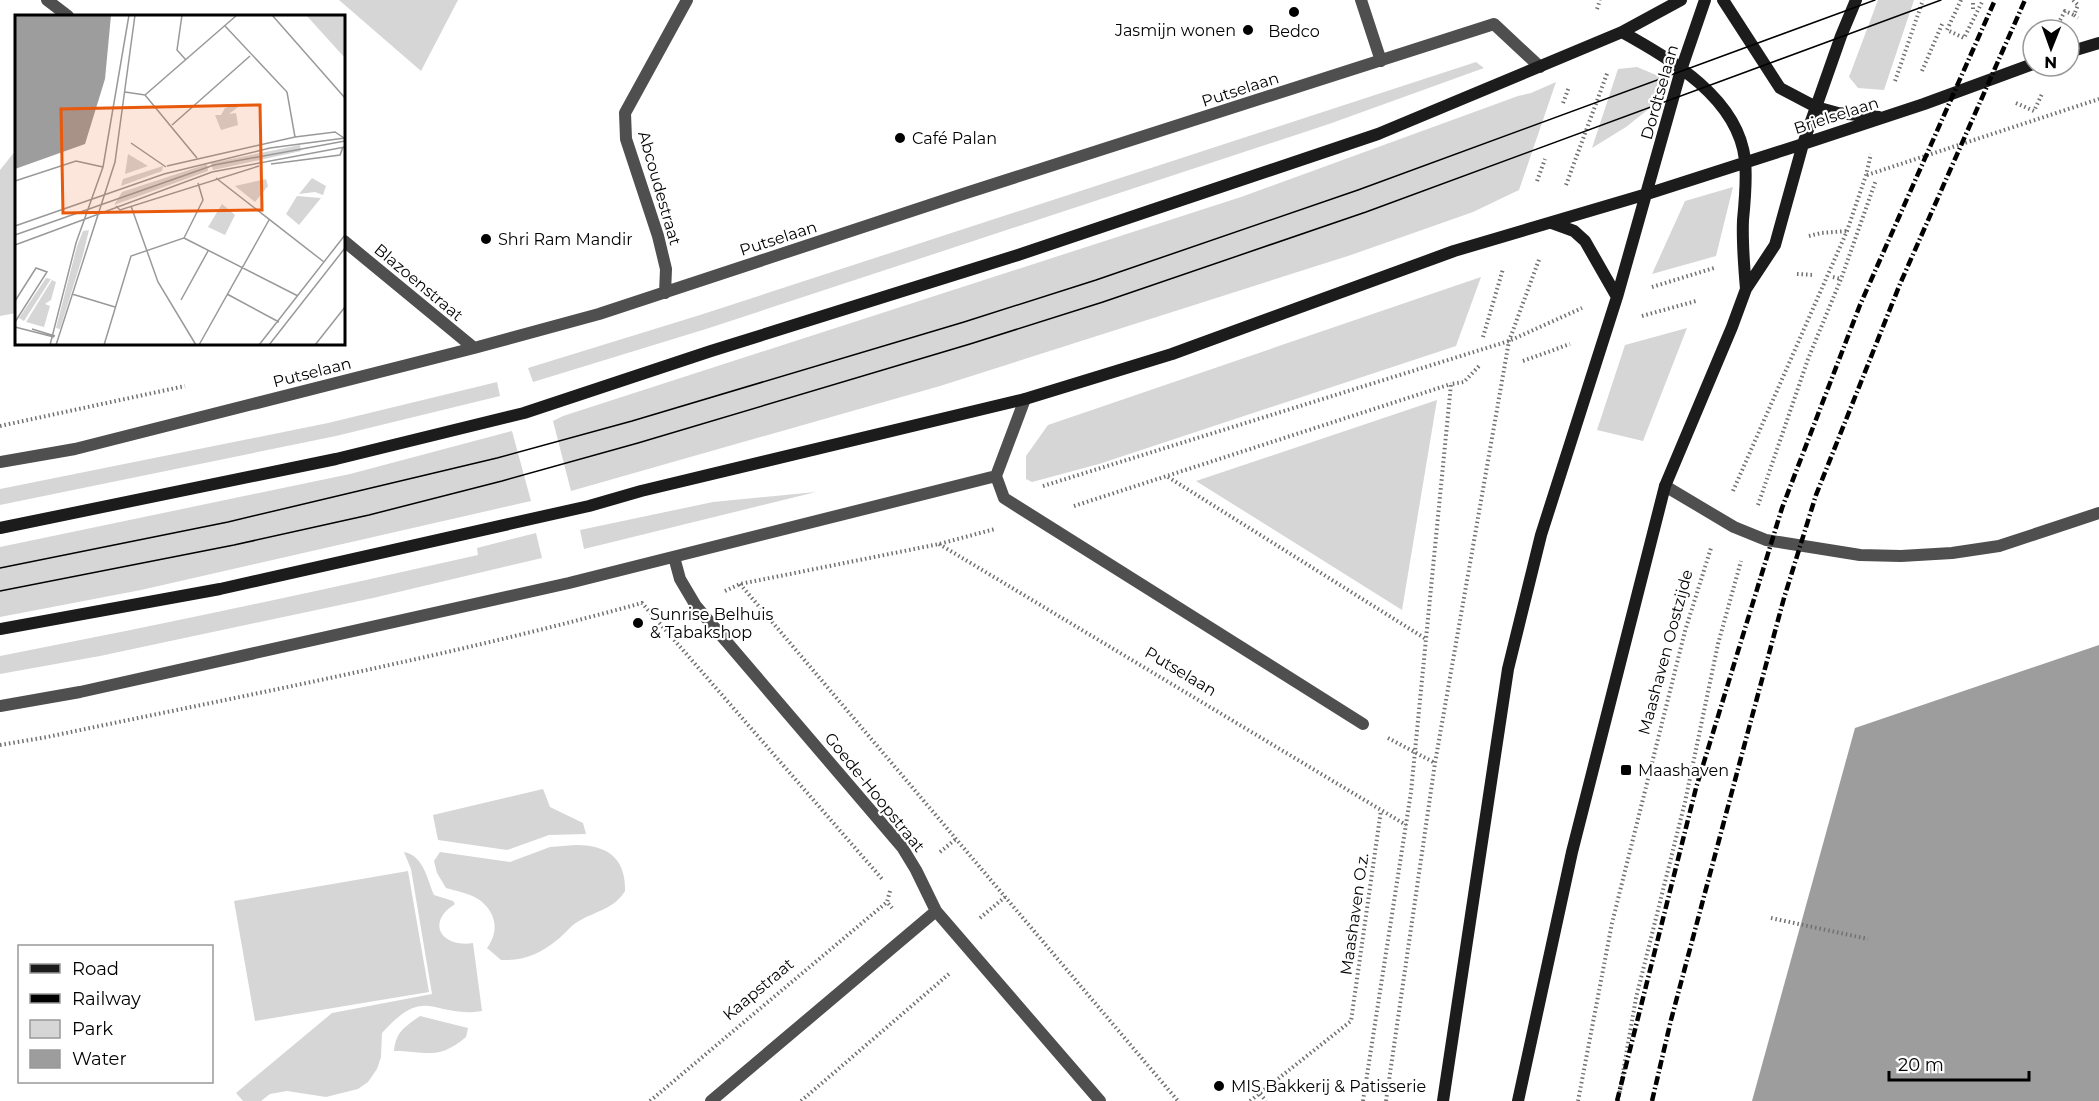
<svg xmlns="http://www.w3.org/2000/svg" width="2099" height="1101" font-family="Montserrat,sans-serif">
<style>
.green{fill:#d6d6d6}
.water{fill:#9d9d9d}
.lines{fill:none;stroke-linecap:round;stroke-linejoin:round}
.path{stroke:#717171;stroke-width:4;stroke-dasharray:1.5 3;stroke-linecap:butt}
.street{stroke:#4f4f4f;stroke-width:12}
.secondary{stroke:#1c1c1c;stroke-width:12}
.tram{stroke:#000;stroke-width:1.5}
.rail{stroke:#000;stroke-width:4.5;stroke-dasharray:9 3 1.5 3;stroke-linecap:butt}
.poi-dot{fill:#000;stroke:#fff;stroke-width:2}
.labels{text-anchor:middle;stroke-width:4.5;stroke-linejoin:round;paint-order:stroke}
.poi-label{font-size:16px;fill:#000;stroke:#fff;text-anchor:start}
.street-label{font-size:16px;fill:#000;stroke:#fff}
.inset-road{fill:none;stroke:#999;stroke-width:1.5}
.view{fill:#e8590c;fill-opacity:0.15;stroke:#e8590c;stroke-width:3}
.inset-edge{fill:none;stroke:#000;stroke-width:3}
</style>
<rect width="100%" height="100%" fill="#fff"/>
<path class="green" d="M339,0H458L421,71Z
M1878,0H1914L1884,90L1858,88L1849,77Z
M1476,62L1484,68L1329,124L706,329L533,382L528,368L700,315Z
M1637,67L1668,80L1660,100L1626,127L1592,148L1618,69Z
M1556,82L1519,190L1473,212L1351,255L940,386L571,491L553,421L563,416L1241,197L1518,96L1531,93Z
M16,150V313L0,316V170Z
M1733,187L1716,256L1652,274L1685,201Z
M1481,277L1456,346L1099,464L1032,482L1026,479V456L1048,425Z
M1687,328L1643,441L1597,430L1625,345Z
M497,382L500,396L336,436L0,505V489L328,423Z
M1437,400L1402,610L1196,481Z
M512,431L531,501L141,590L0,617V547L350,474Z
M816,492L584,549L580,530L713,502Z
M536,533L542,558L373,598L100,656L0,674V656C160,625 319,591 478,555L477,548Z
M543,789L550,807L583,823L586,834L549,835L507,850L438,840L433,815Z
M576,845C606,845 626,857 625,891C614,909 596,911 579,921C571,925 565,934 557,940C540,954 523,961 501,960L487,948C500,931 496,911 478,899C469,893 456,891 446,888L437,873L434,861L440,852L510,862L550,847Z
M404,852C424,856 427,879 434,895L453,901L455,904C425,923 442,948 473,943L482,1011C432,1019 427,983 382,1033L381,1057L377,1069L368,1082L358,1089L326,1097L287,1091L270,1094L261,1101H243L236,1093L332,1013L432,994L411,869Z
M408,871L429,992L255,1021L234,901Z
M420,1016L468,1028L466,1037C438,1061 426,1051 394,1051C396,1031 405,1027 420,1016Z"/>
<path class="water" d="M2099,645V1101H1752L1855,728Z"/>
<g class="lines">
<path class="path" d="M1961,0L1947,30L1964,38L1983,0
M2073,0L2078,5L2074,15L2078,18
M1597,9L1600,0
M1973,9V0
M2058,24L2065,11L2074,15
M1922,71L1943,22
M1895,81L1923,0
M1563,103L1569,87
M2016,103L2034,111L2042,94
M1867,175L2099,99
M1537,181L1545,159
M1566,185L1608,71
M1809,236L1821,233L1847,231
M1797,274L1814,275
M1833,277L1841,279
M1652,287L1714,268
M1642,316L1696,301
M1483,337L1503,269
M1523,361L1570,344
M0,426L185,386
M1168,477L1426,639
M1043,486L1509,341L1582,308
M1733,491L1847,231L1866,175L1871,154
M1758,505L1808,359L1841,279L1876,180
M1074,506L1451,384
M939,544L1406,825
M740,584L1178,1101
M725,591L740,584L939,544L995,529
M1388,738L1435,763
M0,745L47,737C246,695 447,657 642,603L883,880
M940,852L956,839
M890,891L887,902L892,908
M980,918L1005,897
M1771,918L1868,939
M1260,1094L1266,1101
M650,1101L887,902
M801,1101L950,973
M1250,1101L1351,1021L1381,810
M1363,1101L1411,792L1451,384L1464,382L1480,365
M1386,1101L1435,763L1509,341L1540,257
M1578,1101L1612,923L1685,631L1711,548
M1618,1101L1636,998L1685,802L1718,644L1741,561"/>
<path class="street" d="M47,0L68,16
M1361,0L1381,61
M344,241L474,348
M665,293L666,269L658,236L626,139L625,113L687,0
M1025,399L996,476L1004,498L1363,724
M0,462L75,449L474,348L599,314L963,194L1494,24L1540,67
M1665,486L1734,527L1766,540L1860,555L1901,556L1952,553L1999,546L2099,513
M674,557L680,579L696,606L902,847L916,870L936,911L1100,1101
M0,706L80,692L569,583L996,476
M711,1101L936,911"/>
<path class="secondary" d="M1723,0L1780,88L1816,107L1838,113L1879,117
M1622,32C1672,60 1738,98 1745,160C1747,180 1745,200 1743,220C1742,243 1744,266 1746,289
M2069,52L2099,43
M1552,223L1574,231L1585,241L1617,297
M0,528L336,459L524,413L711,351L1018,255L1378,134L1622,32L1681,0
M0,629L220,589L589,506L641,491L1025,399L1172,354L1454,251L1647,194L1803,144L1924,104L2033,64
M1443,1101L1508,669L1541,535L1617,297L1681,70L1705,0
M1518,1101L1572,852L1665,486L1732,327L1746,289L1775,245L1803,144L1841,36L1856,0"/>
<path class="tram" d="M0,568L228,522L497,458L632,421L964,322L1096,280L1358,190L1875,0
M0,591L234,545L369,515L502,481L638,443L970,344L1103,302L1366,212L1941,0"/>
<path class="rail" d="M1617,1101L1696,788L1782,508L1860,305L1995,0
M1652,1101L1671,1020L1750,724L1784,598L1816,495L1900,284L2025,0"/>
</g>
<g class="poi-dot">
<circle cx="1294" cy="12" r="6"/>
<circle cx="1248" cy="30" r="6"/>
<circle cx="900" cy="138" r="6"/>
<circle cx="486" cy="239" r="6"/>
<circle cx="638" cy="623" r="6"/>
<rect x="1620" y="764" width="12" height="12" rx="3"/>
<circle cx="1219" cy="1086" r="6"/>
</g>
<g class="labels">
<g class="poi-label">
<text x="1236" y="36" text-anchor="end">Jasmijn wonen</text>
<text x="1294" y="37" text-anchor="middle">Bedco</text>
<text x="912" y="144">Café Palan</text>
<text x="498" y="245">Shri Ram Mandir</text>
<text x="650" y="620">Sunrise Belhuis<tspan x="650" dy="18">&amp; Tabakshop</tspan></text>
<text x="1638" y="776">Maashaven</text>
<text x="1231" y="1092">MIS Bakkerij &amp; Patisserie</text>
</g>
<g class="street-label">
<text transform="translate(1240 89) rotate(-18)" y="6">Putselaan</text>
<text transform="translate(1659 92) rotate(-74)" y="6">Dordtselaan</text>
<text transform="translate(1836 115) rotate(-18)" y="6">Brielselaan</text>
<text transform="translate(660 188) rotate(74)" y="6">Abcoudestraat</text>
<text transform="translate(778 238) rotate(-18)" y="6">Putselaan</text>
<text transform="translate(419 282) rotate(40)" y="6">Blazoenstraat</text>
<text transform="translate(312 372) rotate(-14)" y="6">Putselaan</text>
<text transform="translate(1665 652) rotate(-75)" y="6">Maashaven Oostzijde</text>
<text transform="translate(1181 671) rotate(31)" y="6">Putselaan</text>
<text transform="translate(875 792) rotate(51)" y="6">Goede-Hoopstraat</text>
<text transform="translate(1354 914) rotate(-82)" y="6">Maashaven O.z.</text>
<text transform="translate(758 989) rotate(-40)" y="6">Kaapstraat</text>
</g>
</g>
<g transform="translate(15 15)">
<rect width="330" height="330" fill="#fff"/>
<path d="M291,0H330V43ZM221,90L223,92L214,99L221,98L223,110L206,115L200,100H206L210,93ZM285,130L286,136L198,155L196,148ZM113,139L133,151L110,159ZM192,149L193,156L99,190L107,177ZM148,151L147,156L106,171L108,164ZM297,163L311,171L308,180L300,177L284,179ZM251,164L253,171L240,187L220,171ZM282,181L306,183L284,210L271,199ZM207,189L220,200L210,220L193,212ZM74,215L68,240L45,314L41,313L62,231L68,216ZM31,263L36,264L9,306L4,303ZM37,265L41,267L36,285L30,289L35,291L29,312L11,307Z" fill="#d6d6d6"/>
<path d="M0,0H96L90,64L70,129L0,154Z" fill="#9d9d9d"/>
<path class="inset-road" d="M167,0L162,35L171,45M257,0L330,83M210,11L272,77L280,122M110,77L130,80L222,0M130,80L182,143M157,110L235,41M116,128L151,152M256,149L325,140L328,132M152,151L280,122L320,117L329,123M201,163L309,247M0,166L61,146L88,152M101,191L105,195L244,151M116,191L143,267L181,330M0,211L149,159L255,133L330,123M0,220L199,150L330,126M169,223L283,281M0,230L197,157L330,132M57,279L100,292M212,279L264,307M166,285L193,236M0,286L21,253L32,257L0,307M0,312L39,322M17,314L40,321M35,330L61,228L88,152L114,0M41,330L100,147L120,0M89,330L116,241L169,223L188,185L183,168M184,330L254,205M244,330L330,220M254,330L330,233M300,330L330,292"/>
<path class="view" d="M245,90L247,195L48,198L46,94Z"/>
<rect width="330" height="330" class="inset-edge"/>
</g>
<rect x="18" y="945" width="195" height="138" fill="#ffffff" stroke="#999999" stroke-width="1.5"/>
<rect x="30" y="964" width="30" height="9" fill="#1c1c1c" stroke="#999999" stroke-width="1.5"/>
<text x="72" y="975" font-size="18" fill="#000000">Road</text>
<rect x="30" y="994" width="30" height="9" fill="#000000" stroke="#999999" stroke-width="1.5"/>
<text x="72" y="1005" font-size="18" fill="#000000">Railway</text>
<rect x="30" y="1020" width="30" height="18" fill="#d6d6d6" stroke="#999999" stroke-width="1.5"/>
<text x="72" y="1035" font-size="18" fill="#000000">Park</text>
<rect x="30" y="1050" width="30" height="18" fill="#9d9d9d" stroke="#999999" stroke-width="1.5"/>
<text x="72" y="1065" font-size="18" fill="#000000">Water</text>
<g transform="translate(2051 48) rotate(181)"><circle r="28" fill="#ffffff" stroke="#999999" stroke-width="1.5"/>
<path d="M0-4.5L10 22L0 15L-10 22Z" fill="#000000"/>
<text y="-9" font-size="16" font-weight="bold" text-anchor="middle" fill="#000000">N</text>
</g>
<path d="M1889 1071v9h140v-9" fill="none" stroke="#000000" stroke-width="3"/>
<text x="1898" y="1071" font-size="18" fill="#000000" stroke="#ffffff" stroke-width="4.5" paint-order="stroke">20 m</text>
</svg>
